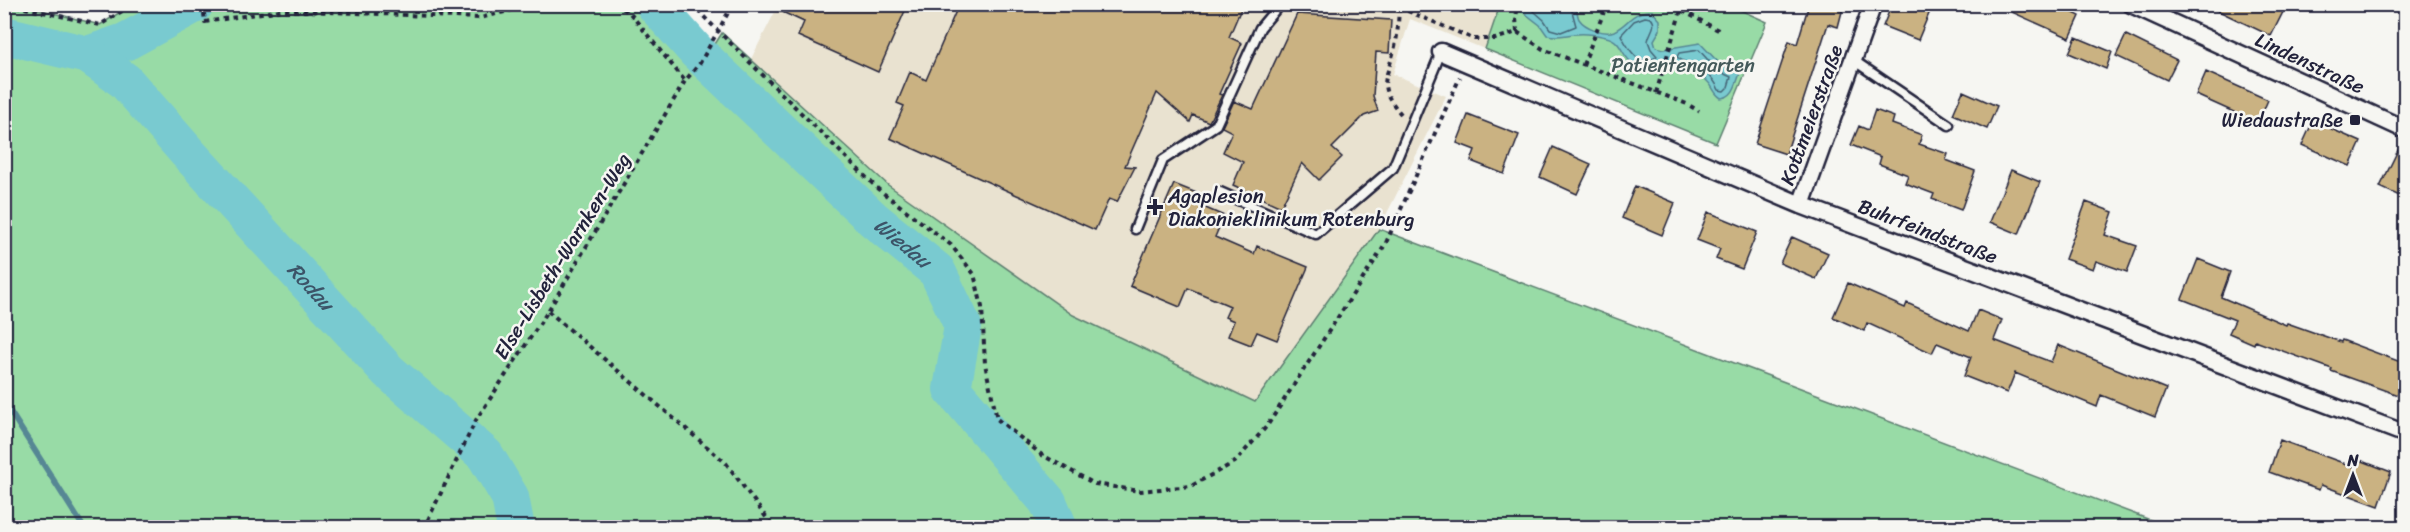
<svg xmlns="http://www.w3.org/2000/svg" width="2410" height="532" font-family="Sriracha,sans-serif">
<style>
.built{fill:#e9e2d0}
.green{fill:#98dba6;stroke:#5d7e70;stroke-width:1.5}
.water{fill:#79cad0;stroke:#568794;stroke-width:1.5}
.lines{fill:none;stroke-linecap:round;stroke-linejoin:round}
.shore{stroke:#456577;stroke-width:1.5}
.stream{stroke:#568794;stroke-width:6}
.river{stroke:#79cad0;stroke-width:38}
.building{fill:#cab282;stroke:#22223b;stroke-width:1.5}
.lane-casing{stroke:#22223b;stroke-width:13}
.street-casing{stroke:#22223b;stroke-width:21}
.path{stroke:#22223b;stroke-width:4;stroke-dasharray:4.5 4.5;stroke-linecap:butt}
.lane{stroke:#f6f6f2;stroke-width:8}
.street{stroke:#f6f6f2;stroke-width:16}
.poi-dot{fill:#22223b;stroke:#f6f6f2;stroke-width:2}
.labels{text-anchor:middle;stroke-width:5;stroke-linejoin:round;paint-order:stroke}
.street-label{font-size:20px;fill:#22223b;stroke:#f6f6f2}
.park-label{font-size:20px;fill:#455a5b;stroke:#f6f6f2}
.poi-label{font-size:20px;fill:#22223b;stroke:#f6f6f2;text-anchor:end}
.water-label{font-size:21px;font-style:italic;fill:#3c5468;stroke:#f6f6f2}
</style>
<rect width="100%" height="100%" fill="#f6f6f2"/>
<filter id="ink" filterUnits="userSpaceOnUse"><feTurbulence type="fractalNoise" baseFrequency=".0167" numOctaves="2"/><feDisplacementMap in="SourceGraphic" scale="12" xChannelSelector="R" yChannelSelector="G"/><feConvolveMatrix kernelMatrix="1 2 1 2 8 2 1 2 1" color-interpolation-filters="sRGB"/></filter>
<g filter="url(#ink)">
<path class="built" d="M779,4H1729L1767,22L1716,143L1410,19L1393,74L1446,96L1379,229L1255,402L1073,315L888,185L751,59Z"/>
<path class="green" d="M133,4L672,5L712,49L722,33L888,185L1073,315L1255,402L1379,229L2169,527H5V5H22L100,25Z
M1500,5H1729L1767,22L1716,143L1485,49Z"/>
<path class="water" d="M1514,5H1576C1577,9 1577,15 1579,19C1585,28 1605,35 1614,31C1630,23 1631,11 1652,11L1660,20V30L1654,40L1656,47L1664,49L1700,43L1722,66L1740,73C1736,84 1734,97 1721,98C1713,93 1714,87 1707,81C1700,73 1685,67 1675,64C1662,59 1647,71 1635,65C1620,57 1624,41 1606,37C1597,35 1587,33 1578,34C1564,34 1562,38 1547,35L1540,25Z"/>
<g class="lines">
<path class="shore" d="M1526,4L1544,20L1550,29L1561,32L1576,26L1570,4
M1645,17L1651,18C1658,26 1649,32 1648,41L1651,49L1657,56C1639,70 1628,48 1621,35L1634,21Z
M1699,50L1718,71L1731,77L1728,87L1724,91L1719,90C1709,67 1694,70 1677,57L1679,53Z"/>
<path class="stream" d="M4,402L84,528"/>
<g class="river">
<path id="s1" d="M654,4L697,52L873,219L937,271L963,326L952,389L1048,502L1059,528"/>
<path d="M4,35L88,55L125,42L195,4"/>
<path id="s2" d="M88,55L125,81L187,152L388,371L485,455L510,497L516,528"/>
</g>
</g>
<path class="building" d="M765,4H908L878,72L798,36L804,22Z
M959,4H1243L1229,37L1242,43L1219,94L1222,95L1209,122L1193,115L1190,122L1157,93L1125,166L1135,167L1117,202L1109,199L1095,230L890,138L904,106L897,103L910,72L926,80Z
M1809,4H1844L1838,27L1828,24L1786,154L1755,144L1789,41L1797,44Z
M1892,4H1933L1918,40L1883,26Z
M1994,4H2055L2080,16L2070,38Z
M2204,4H2268L2283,12L2271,36Z
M1297,14L1391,20L1389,53L1376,52L1373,96L1378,111L1364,116L1332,148L1342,157L1319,180L1302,163L1281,207L1233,185L1243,162L1223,152L1232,132L1222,127L1234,101L1253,109Z
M2126,35L2177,60L2167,80L2116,56Z
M2076,37L2112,52L2106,69L2069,53Z
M2206,72L2268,100L2258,123L2196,95Z
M1963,91L1997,106L1987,129L1953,114Z
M1875,110L1894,117L1892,124L1922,135L1919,144L1948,154L1946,160L1975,171L1961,210L1932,199L1934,194L1905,183L1908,175L1879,164L1881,157L1851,145L1859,126L1868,130Z
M1468,115L1519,135L1504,174L1471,161L1475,150L1457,143Z
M2313,121L2361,142L2350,166L2302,145Z
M2403,140H2406V199L2380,187Z
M1553,147L1591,164L1577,194L1540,177Z
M2011,170L2040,182L2019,234L1990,222Z
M1174,184L1204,196L1201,206L1224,216L1215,237L1254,254L1257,246L1308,267L1277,340L1257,332L1251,345L1228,336L1234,321L1225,317L1230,306L1188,288L1180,307L1130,286Z
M1635,186L1675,203L1662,235L1622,218Z
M2086,202L2113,212L2105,235L2137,246L2127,272L2096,261L2093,269L2065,259Z
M1708,212L1757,232L1742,269L1716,259L1720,249L1697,240Z
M1792,237L1828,253L1816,279L1780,263Z
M2198,259L2230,272L2221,297L2286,325L2287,323L2341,342L2342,340L2406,364V398L2331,371L2332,369L2255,341L2254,344L2229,333L2235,320L2182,299Z
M1848,283L1905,308L1907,303L1969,331L1978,310L2002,320L1994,340L2051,362L2058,345L2166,389L2155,417L2101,395L2097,407L2015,373L2007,393L1964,376L1971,357L1937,343L1932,353L1867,323L1864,331L1833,317Z
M2280,440L2357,468L2360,460L2391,472L2379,506L2321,485L2319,490L2269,472Z"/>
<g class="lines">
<g class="lane-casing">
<path id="lane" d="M1853,60L1949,125
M1220,192L1316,234L1393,168L1441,52
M1135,229L1163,160L1216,125L1260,28L1280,4"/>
</g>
<g class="street-casing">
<path id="street" d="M2131,4L2406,130
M1441,52L1801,205L2406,434
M1801,205L1873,4"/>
</g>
<path class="path" d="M7,4L100,25L133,4
M203,4L205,22L281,10L480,18L537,4
M615,4L629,12L685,81
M691,4L878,189L951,245L974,274L982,307L985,364L997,419L1042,455L1095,484L1140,491L1191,486L1235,462L1267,426L1385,245L1460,77
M1391,4L1474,39H1495L1517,32
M1666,4L1681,10L1722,32
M1399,8C1398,22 1398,37 1394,50C1386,83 1376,84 1401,114
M1517,32L1543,49L1687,104L1699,111
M1517,32L1516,18L1518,4
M1583,65L1607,4
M1656,93L1681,10
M548,311L726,463L774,528
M424,528L476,420L548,311L685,81L700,63L733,4"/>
<use href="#lane" class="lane"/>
<use href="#street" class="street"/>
</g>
</g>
<g class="poi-dot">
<rect x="2349" y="114" width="12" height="12" rx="3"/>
<path d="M1152 198h6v6h6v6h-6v6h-6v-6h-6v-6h6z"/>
</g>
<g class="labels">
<g class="street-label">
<text transform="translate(2310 63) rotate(25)" y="7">Lindenstraße</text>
<text transform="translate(1811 115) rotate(-70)" y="7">Kottmeierstraße</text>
<text transform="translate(1928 231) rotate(21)" y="7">Buhrfeindstraße</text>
<text transform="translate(562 256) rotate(-58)" y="7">Else-Lisbeth-Warnken-Weg</text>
</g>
<g class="park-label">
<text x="1683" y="72">Patientengarten</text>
</g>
<g class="poi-label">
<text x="2343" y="127">Wiedaustraße</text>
<text x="1168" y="203" text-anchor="start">Agaplesion<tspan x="1168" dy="23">Diakonieklinikum Rotenburg</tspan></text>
</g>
<g class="water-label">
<text dy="7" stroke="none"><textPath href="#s1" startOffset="345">Wiedau</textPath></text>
<text dy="7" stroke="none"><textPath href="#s2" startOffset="322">Rodau</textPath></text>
</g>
</g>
<rect width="2410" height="532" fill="none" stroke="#f6f6f2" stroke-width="24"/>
<rect x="12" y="12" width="2386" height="508" fill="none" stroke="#22223b" stroke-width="2" filter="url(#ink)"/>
<g transform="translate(2353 475)" stroke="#f6f6f2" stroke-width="4.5" paint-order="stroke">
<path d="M0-4.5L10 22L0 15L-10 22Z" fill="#22223b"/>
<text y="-9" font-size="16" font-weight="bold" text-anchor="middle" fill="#22223b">N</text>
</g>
</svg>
